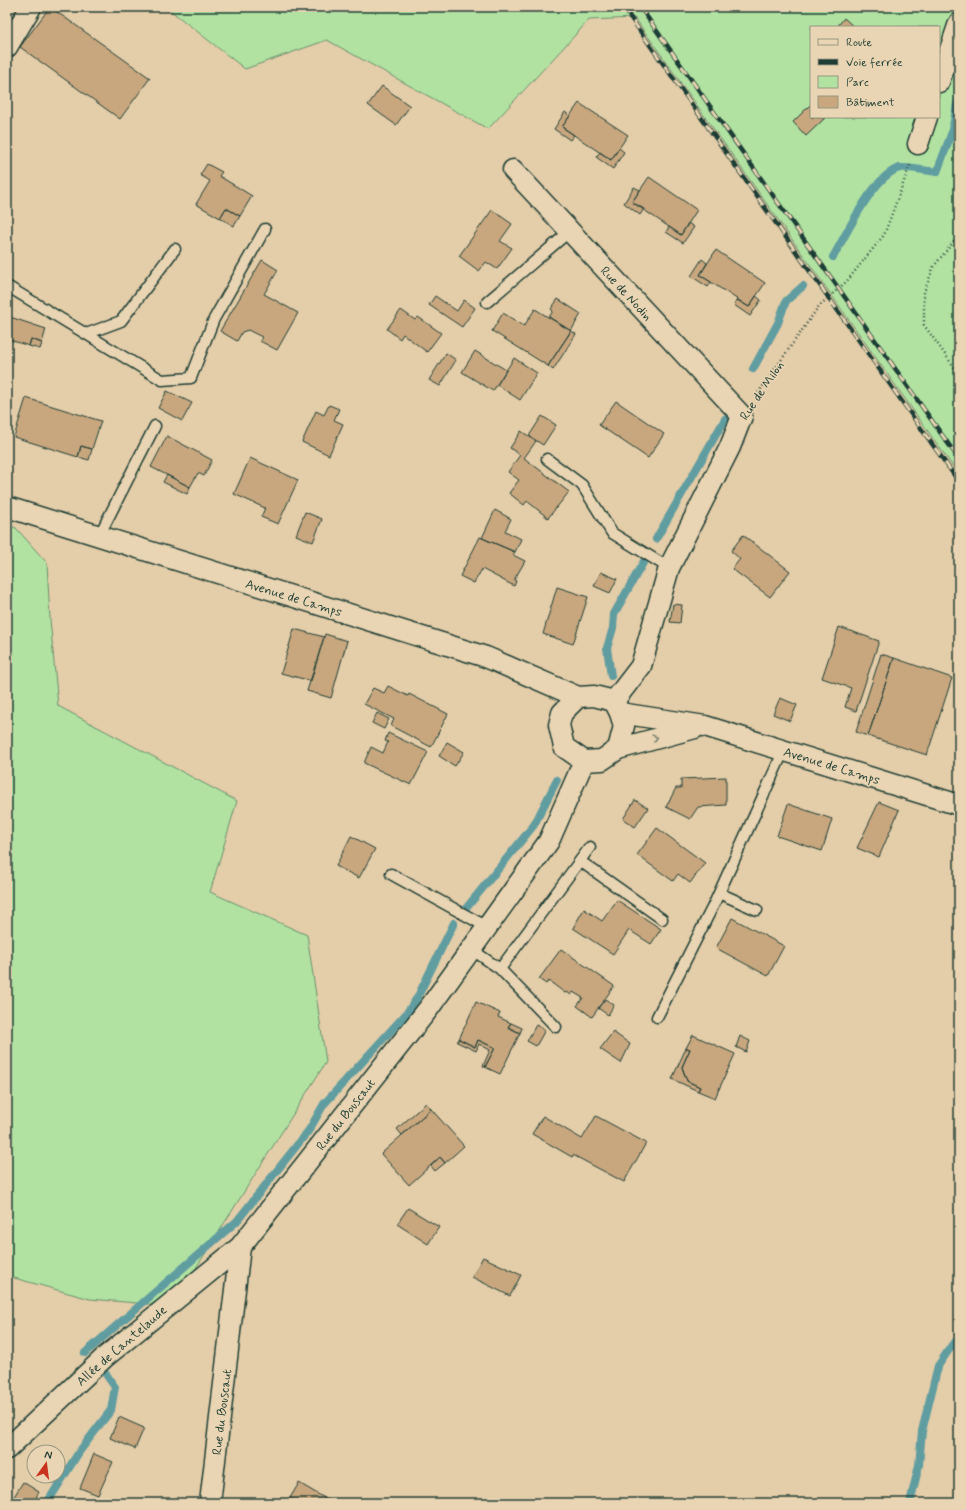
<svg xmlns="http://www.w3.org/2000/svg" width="966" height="1510" font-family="Mynerve,sans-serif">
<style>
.green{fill:#b1e2a2;stroke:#68906b;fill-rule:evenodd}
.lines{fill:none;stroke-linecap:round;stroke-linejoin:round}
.stream{stroke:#619da0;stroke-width:8}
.building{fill:#c8a77f;stroke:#1f3d34}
.lane-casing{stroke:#1f3d34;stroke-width:13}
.street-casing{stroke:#1f3d34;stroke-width:23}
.path{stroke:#1f3d34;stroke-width:2.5;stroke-dasharray:1 3;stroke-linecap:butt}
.lane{stroke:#e9d5b3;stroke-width:10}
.street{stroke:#e9d5b3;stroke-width:20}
.rail-casing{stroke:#1f3d34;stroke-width:4.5}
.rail{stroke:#e9d5b3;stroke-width:3;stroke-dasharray:9;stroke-linecap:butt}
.oneway{stroke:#7a816d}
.labels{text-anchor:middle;stroke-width:3;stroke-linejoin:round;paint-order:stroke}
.street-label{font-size:13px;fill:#1f3d34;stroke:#e9d5b3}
</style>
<rect width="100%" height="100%" fill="#e4cda9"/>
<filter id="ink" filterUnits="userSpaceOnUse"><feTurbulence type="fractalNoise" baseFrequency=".025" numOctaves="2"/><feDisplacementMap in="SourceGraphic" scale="8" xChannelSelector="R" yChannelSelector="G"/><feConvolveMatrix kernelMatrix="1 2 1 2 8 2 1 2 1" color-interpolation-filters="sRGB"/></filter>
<g filter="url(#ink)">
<path class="green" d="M166,7H959V475L635,18L589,20L488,129L327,40L245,69ZM811,27H939V117H811Z
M7,525L16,528L47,563L50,619L58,706L237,801L210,892L307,935L326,1062L172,1306L90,1299L7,1276Z"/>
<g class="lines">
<path class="stream" d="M833,257C846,235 874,174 900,168C907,167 929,171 937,172L952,132L957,104L959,99
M753,369L778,323L786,301L803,286
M656,539L725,419
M611,676L607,648L613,628L614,614L644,561
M468,906L534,825L557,780
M85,1353L237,1221L309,1130L324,1104L406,1014L417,998L454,923
M47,1503L79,1452L111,1410L115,1387L105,1373
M910,1503L919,1465L922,1431L938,1366L952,1345L959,1339"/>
</g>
<path class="building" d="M50,7L150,78L120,119L20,47Z
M844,18L854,27H837Z
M382,86L410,106L396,125L368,105Z
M579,103L628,135L611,160L562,127Z
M811,104V117L825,118L806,136L793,122Z
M565,112L570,116L562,127L574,135L570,140L554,129Z
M619,148L624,152L613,169L596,157L600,152L611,160Z
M207,164L222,172L219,176L252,196L240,216L226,208L220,218L196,204L210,181L200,175Z
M649,177L697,210L681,235L632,202Z
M634,187L640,190L632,202L644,209L640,215L624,203Z
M226,208L240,216L234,226L220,218Z
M492,210L512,224L500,241L512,248L497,269L486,262L479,271L459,256Z
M688,223L694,227L683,243L666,232L669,227L681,235Z
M716,250L765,283L749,307L700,275Z
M702,259L707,263L700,275L711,282L708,287L691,276Z
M262,260L278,270L264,294L298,313L277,350L260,341L262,337L248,330L242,332L237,341L220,331Z
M435,296L457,311L464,300L475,308L462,327L429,305Z
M756,296L761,300L750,316L734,305L737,300L749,307Z
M558,299L581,314L571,331L549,317L553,311L551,309Z
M535,309L571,331L548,366L492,331L503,313L524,326Z
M401,310L415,320L418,317L441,333L427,352L403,334L400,339L387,329Z
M7,316L46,329L42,343L31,339L29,346L7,339Z
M571,331L576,334L553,370L548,366Z
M31,339L42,343L40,349L29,346Z
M475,351L506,370L493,391L462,372Z
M446,353L456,360L440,386L429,380Z
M514,358L537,373L520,400L497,385Z
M167,391L192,403L182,421L158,408Z
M26,398L101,421L92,449L81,446L78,457L14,437Z
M616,401L664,434L648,458L599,425Z
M329,405L339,409L334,420L343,424L329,455L302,442L316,411L324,415Z
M542,416L556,425L543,445L529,436Z
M521,431L536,441L524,458L569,492L548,518L527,501L524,505L509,493L519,480L508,472L520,455L510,448Z
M167,436L212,460L204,476L198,473L190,487L151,467Z
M81,446L92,449L89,460L78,457Z
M250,458L298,480L278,524L261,517L265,508L234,494Z
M167,475L190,487L187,494L163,482Z
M495,510L511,519L505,531L521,539L515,552L482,538Z
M305,512L322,519L313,542L296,535Z
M743,535L790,571L770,597L732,569L740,559L731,551Z
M480,537L515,552L513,555L525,561L514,580L516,581L514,586L482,569L474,583L460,576Z
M601,572L617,579L610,593L594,586Z
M557,587L588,597L573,644L543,634Z
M673,604L682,605L680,623L670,622Z
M839,627L879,641L856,711L845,707L851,688L822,678Z
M294,629L324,637L311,681L281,673Z
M325,634L347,641L331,698L307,691Z
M881,654L894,658L868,736L856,732Z
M894,658L952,678L927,755L868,736Z
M388,686L408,696L409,694L448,714L431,747L391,726L394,719L364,704L373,688L384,693Z
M780,698L797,705L790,721L773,714Z
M377,713L389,719L384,729L372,723Z
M388,733L428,752L411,785L364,763L371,747L383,753L388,742L385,741Z
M447,742L464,752L455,766L439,756Z
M726,777V805L698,807L690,819L666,807L676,788H681V779Z
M635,800L648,808L635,827L623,819Z
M879,802L899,810L879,857L857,848Z
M788,804L832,819L822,851L777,836Z
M657,828L705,863L690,883L678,874L673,881L637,855Z
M351,836L375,849L359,878L336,866Z
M617,900L661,929L651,944L629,930L613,954L573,928L584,909L602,921Z
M732,918L784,946L768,976L716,948Z
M561,949L614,986L592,1017L577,1006L583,998L573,992L571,995L567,992L565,993L549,981L546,984L539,979Z
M605,999L614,1005L608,1015L598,1008Z
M476,1002L500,1013L498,1017L511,1023L508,1027L520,1033L500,1074L485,1067L495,1048L478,1040L475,1047L459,1039Z
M511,1023L522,1028L520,1033L508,1027Z
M536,1025L545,1030L536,1046L527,1041Z
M613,1032L630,1044L621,1063L600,1049Z
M693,1035L735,1054L715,1098L698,1091L700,1087L687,1081L682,1067L690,1049L686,1048Z
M740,1036L750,1041L746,1052L736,1047Z
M459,1039L475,1047L478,1040L495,1048L485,1067L483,1066L490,1050L479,1044L476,1051L457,1042Z
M686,1048L690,1049L682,1067L687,1081L700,1087L698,1091L672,1079Z
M426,1103L431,1109L402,1135L397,1129Z
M431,1109L464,1146L445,1163L440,1157L409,1185L381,1154Z
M543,1116L582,1139L596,1116L646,1143L624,1182L573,1155L572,1157L532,1134Z
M440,1157L445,1163L435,1171L431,1166Z
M408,1208L439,1227L428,1244L397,1224Z
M483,1257L521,1275L510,1296L472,1277Z
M119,1417L144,1428L135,1449L110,1438Z
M94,1454L113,1462L98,1495L80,1488Z
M23,1482L39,1492L33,1503H10Z
M299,1483L333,1503H294L296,1501L290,1498Z"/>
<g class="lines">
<g class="lane-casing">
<path id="lane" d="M7,286L162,380L191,378L214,319L265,229
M487,302L570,231
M86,334L121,321L175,249
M547,459L582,485L612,533L669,568
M99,536L155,426
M580,861L662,919
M391,874L487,927
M719,893L757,910
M471,949L500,969L590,847
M500,969L556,1027
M657,1017L714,904L784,750"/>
</g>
<g class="street-casing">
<path id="street" d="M7,47L31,7
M939,82L959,23
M918,144L927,117
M513,170L742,416L730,447L669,568L641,666L614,701
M7,507L486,657L578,697
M594,696L614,701L620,713L624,726L618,749L602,760L584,761L564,747L559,725L562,713L578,697Z
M620,713L705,726L959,805
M618,749L695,728
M7,1449L105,1357L240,1247
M210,1503L240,1247L429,1008L549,841L584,761"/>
</g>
<path class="path" d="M959,235L934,266L924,292V325L959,374
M756,396L819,306L847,281L884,235L910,165"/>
<use href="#lane" class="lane"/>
<use href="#street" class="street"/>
<g class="rail-casing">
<path id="rail" d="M623,7L959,482
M640,7L959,459"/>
</g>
<use href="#rail" class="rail"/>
</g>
<defs><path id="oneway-chevron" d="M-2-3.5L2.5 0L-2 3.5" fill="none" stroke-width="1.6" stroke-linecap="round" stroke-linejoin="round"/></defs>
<use class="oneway" href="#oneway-chevron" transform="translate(655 738) rotate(-15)"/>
</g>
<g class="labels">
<g class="street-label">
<text transform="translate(627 293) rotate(47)" y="5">Rue de Nodin</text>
<text transform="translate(761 390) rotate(-56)" y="5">Rue de Milon</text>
<text transform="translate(294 597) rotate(17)" y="5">Avenue de Camps</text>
<text transform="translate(832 765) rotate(17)" y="5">Avenue de Camps</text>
<text transform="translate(345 1114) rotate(-52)" y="5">Rue du Bouscaut</text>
<text transform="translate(121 1345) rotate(-41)" y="5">Allée de Cantelaude</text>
<text transform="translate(221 1412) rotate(-83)" y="5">Rue du Bouscaut</text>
</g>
</g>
<rect width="966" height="1510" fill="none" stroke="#e9d5b3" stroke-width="24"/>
<rect x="12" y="12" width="942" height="1486" fill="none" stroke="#1f3d34" stroke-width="1.5" filter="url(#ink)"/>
<rect x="810" y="26" width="130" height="92" fill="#e9d5b3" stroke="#989880"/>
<rect x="818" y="39" width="20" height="6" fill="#e9d5b3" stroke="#989880"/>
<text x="846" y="46" font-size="12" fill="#1f3d34">Route</text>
<rect x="818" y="59" width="20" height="6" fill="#1f3d34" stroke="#989880"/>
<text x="846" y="66" font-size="12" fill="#1f3d34">Voie ferrée</text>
<rect x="818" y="76" width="20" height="12" fill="#b1e2a2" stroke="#989880"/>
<text x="846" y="86" font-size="12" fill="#1f3d34">Parc</text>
<rect x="818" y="96" width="20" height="12" fill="#c8a77f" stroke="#989880"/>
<text x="846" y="106" font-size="12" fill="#1f3d34">Bâtiment</text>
<g transform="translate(46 1464) rotate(14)"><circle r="19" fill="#e9d5b3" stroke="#989880"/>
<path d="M0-3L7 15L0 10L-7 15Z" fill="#c8321e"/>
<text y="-6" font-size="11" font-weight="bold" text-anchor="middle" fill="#1f3d34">N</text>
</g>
</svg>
